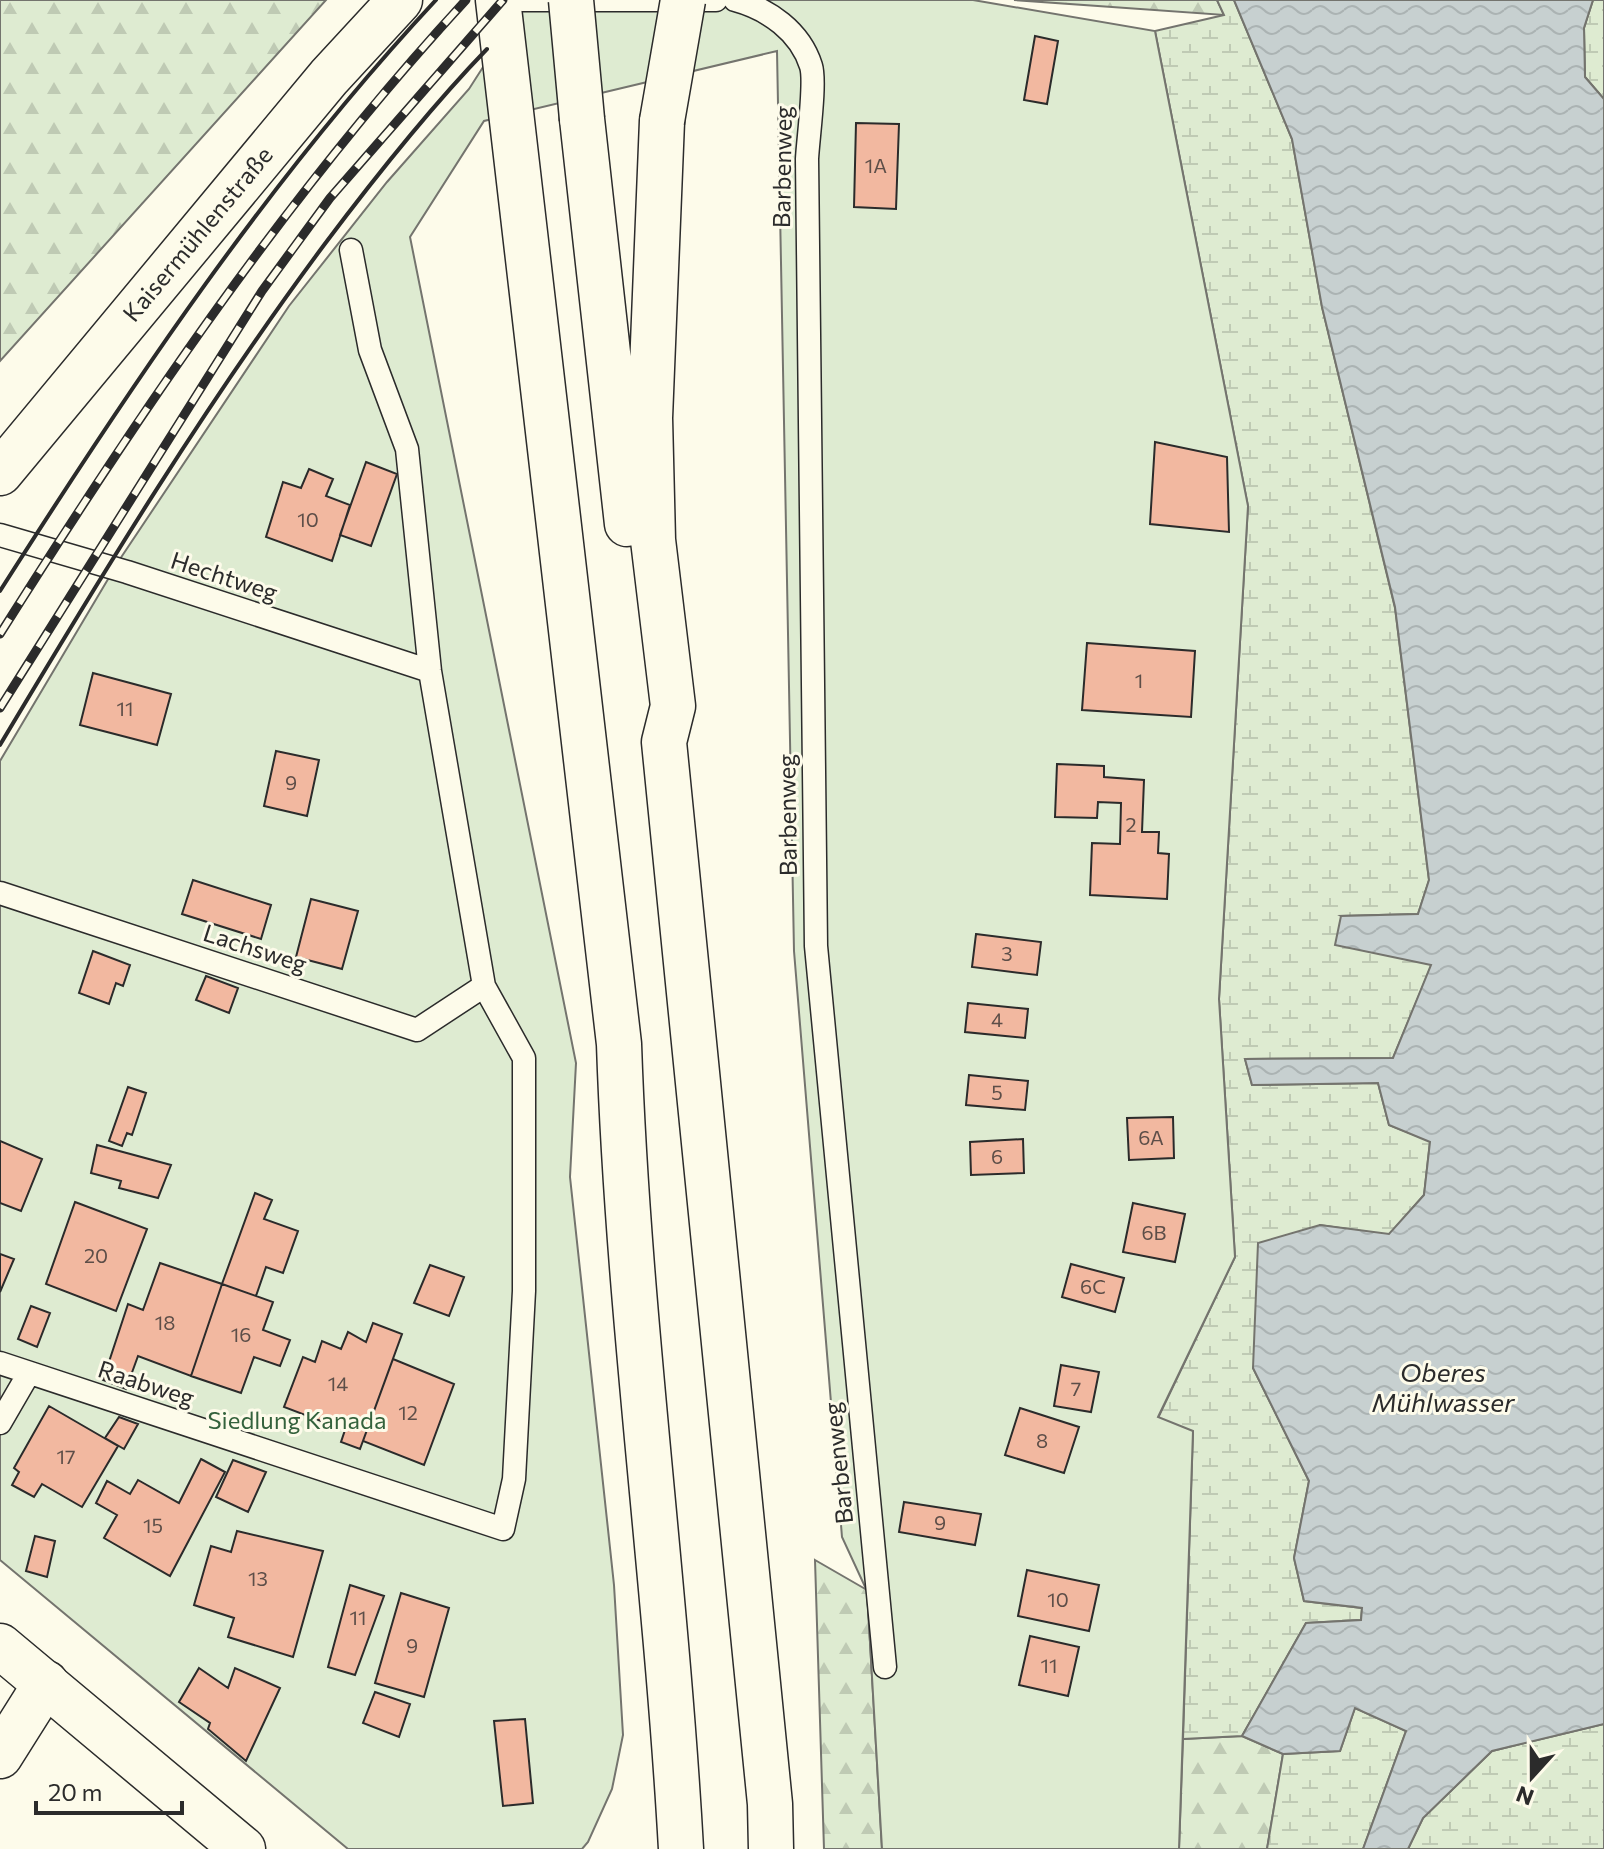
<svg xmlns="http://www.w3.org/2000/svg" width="1604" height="1849" font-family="Commissioner,sans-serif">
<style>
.forest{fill:url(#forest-firs);stroke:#74746e;stroke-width:2}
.wetland{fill:url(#wetland-marsh);stroke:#74746e;stroke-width:2}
.garden{fill:#deebd1;stroke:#74746e;stroke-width:2}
.water{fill:url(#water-waves);stroke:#74746e;stroke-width:2}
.building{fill:#f2b8a0;stroke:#2b2b2b;stroke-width:2}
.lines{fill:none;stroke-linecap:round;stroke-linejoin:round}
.lane-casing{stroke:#2b2b2b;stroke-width:25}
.street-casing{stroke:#2b2b2b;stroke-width:47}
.secondary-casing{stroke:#2b2b2b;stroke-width:47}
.highway-casing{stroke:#2b2b2b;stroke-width:47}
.lane{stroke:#fdfbea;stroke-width:22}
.street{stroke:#fdfbea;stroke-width:44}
.secondary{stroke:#fdfbea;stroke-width:44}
.highway{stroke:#fdfbea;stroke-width:44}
.rail-casing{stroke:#2b2b2b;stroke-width:9}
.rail{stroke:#fdfbea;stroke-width:6;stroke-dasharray:18;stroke-linecap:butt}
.highway-bridge-casing{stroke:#2b2b2b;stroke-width:47;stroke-linecap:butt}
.highway-bridge{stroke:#fdfbea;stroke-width:44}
.wall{stroke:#2b2b2b;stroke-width:4}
.labels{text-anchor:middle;stroke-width:6;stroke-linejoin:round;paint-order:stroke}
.number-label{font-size:20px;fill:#5d4e48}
.street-label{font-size:24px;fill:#2b2b2b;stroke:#fdfbea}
.park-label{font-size:24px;fill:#34623c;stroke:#fdfbea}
.water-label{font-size:26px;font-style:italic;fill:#2b2b2b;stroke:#fdfbea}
</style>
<defs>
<pattern id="forest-firs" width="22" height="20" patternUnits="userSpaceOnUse" patternTransform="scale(2)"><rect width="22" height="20" fill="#deebd1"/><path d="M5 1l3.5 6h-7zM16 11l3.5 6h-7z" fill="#bfcab4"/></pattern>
<pattern id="wetland-marsh" width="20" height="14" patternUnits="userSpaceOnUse" patternTransform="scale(2)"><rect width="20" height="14" fill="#deebd1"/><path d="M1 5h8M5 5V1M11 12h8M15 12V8" fill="none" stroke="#bfcab4"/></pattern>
<pattern id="water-waves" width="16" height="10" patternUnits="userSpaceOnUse" patternTransform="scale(2)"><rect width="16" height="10" fill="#c7d0d0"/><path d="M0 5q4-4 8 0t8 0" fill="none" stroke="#abb3b3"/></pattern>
</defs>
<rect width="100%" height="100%" fill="#fdfbea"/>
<path class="forest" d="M0,0H326L0,361Z
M1014,0H1217L1224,15Z
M815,1560L867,1590L882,1849H824Z
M1242,1736L1283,1754L1267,1849H1179L1183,1739Z"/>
<path class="wetland" d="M1217,0H1234L1292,139L1322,307L1395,608L1429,880L1418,914L1341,916L1432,964L1393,1058L1245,1059L1252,1085L1378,1083L1389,1125L1430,1141L1424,1195L1389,1235L1320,1225L1253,1368L1309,1481L1294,1558L1304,1601L1362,1608L1361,1620L1306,1623L1242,1736L1183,1739L1193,1432L1158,1418L1235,1257L1219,999L1248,506L1155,31L1224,15Z
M1593,0H1604V99L1585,77L1584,28Z
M1355,1708L1406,1731L1363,1849H1267L1283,1754L1340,1751Z
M1604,1724V1849H1408L1423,1818L1492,1751Z"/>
<path class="garden" d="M526,0H973L1155,31L1248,506L1219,999L1235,1257L1158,1417L1193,1431L1179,1849H882L867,1591L842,1537L794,951L777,51L484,121L410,237L576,1063L570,1177L614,1585L623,1735L612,1789L588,1842L582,1849H348L0,1560V761L120,559L289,306L387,182L469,89Z"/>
<path class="water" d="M1234,0H1593L1584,28L1585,77L1604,99V1724L1492,1751L1423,1818L1408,1849H1363L1406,1731L1355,1708L1340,1751L1283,1754L1242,1736L1306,1623L1361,1620L1362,1608L1304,1601L1294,1558L1309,1481L1253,1368L1258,1243L1320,1225L1389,1234L1424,1195L1430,1142L1389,1125L1378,1083L1252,1085L1245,1059L1393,1058L1431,965L1335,945L1341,916L1418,914L1429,880L1395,607L1322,307L1292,139Z"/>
<path class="building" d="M1035,36L1058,41L1047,104L1024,100Z
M856,123L899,124L896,209L854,207Z
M1155,442L1227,457L1229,532L1150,524Z
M366,462L397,474L371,546L340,535Z
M309,469L333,479L326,496L350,505L332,561L266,537L283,482L301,488Z
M1087,643L1195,651L1191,717L1082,710Z
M93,673L171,694L157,745L80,725Z
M276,751L319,760L307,816L264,806Z
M1057,764L1104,766V777L1144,780L1142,832H1159L1158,853L1169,854L1167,899L1090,895L1092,843L1120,844L1121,803L1098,802L1097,818L1055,817Z
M193,880L271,905L261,939L182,914Z
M311,899L358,911L342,969L296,957Z
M976,934L1041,942L1037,975L972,967Z
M93,951L130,965L123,986L116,983L109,1004L79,993Z
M206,976L238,988L229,1013L196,1000Z
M968,1003L1028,1009L1025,1038L965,1032Z
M969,1075L1028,1081L1025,1110L966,1105Z
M128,1087L146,1093L132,1135L127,1133L122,1146L109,1141Z
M1173,1117L1174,1158L1129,1160L1127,1118Z
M1023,1139L1024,1173L971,1175L970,1142Z
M0,1141L42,1159L21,1211L0,1203Z
M97,1145L171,1165L158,1198L119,1188L121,1181L91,1173Z
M255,1193L272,1200L264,1219L298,1231L283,1273L266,1267L256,1296L222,1284Z
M75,1202L147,1229L116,1311L46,1284Z
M1133,1203L1185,1214L1175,1262L1123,1252Z
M0,1254L14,1259L0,1292Z
M160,1263L222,1284L191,1376L138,1356L126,1389L103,1380L128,1304L143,1310Z
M1071,1264L1124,1278L1115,1312L1062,1297Z
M430,1265L464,1277L449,1316L414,1303Z
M222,1284L273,1302L263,1330L290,1340L280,1366L254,1357L241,1393L191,1376Z
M31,1306L50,1313L37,1347L18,1339Z
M373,1323L402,1334L360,1449L341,1442L345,1430L284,1407L303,1357L315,1362L322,1341L341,1349L348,1332L366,1342Z
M393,1359L454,1384L424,1465L363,1441Z
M1061,1365L1099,1372L1091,1412L1054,1406Z
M49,1406L118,1446L82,1507L42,1484L34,1497L12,1485L19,1472L14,1468Z
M1020,1408L1079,1427L1064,1473L1005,1455Z
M119,1417L138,1424L124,1449L105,1438Z
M201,1459L225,1472L170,1576L104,1538L117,1515L96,1503L107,1481L130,1494L138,1480L179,1503Z
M233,1460L266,1472L248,1512L216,1497Z
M904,1502L981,1514L975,1545L899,1532Z
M237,1531L323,1551L293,1657L228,1637L234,1618L194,1605L211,1546L231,1552Z
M35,1536L55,1541L47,1577L26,1571Z
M1027,1570L1099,1585L1089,1631L1018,1616Z
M350,1585L384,1596L355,1675L328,1667Z
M401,1593L449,1608L424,1697L375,1683Z
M1030,1636L1079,1647L1068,1696L1019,1685Z
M199,1668L228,1688L235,1668L280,1688L246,1761L208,1729L210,1723L179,1702Z
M375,1692L410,1704L399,1737L363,1723Z
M525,1719L533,1803L503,1806L494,1721Z"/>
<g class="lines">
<g class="lane-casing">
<path id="lane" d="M522,0H716
M735,0C768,9 800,31 811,66C816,82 808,139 807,159L816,946L885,1667
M0,535L127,572L430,671
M0,893L417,1030L484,986
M0,1363L503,1529L514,1479L524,1291V1058L484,986L430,671L407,449L370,350L351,250
M0,1423L29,1373"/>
</g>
<g class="street-casing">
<g id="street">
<path id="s1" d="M0,473L329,77L400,0"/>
<path d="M0,1756L46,1683"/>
</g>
</g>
<g class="secondary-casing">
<path id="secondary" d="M0,1646L243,1849"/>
</g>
<g class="highway-casing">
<path id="highway" d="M498,0L619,1044C628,1313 666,1580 681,1849
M582,119L627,524
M662,121L650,418L653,540L673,706L664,742L770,1804L771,1849"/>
</g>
<use href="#lane" class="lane"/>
<use href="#street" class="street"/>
<use href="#secondary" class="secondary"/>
<use href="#highway" class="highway"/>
<g class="rail-casing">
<path id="rail" d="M0,634C140,412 288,193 466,0
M0,708L262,291L330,198L503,0"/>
</g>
<use href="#rail" class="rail"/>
<g class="highway-bridge-casing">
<path id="highway-bridge" d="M571,0L582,119
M662,121L683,0"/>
</g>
<use href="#highway-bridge" class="highway-bridge"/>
<path class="wall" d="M0,591C131,385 269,179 436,0
M0,745C102,574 205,405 324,245C375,177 428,110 487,49"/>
</g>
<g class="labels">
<g class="number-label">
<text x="876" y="173">1A</text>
<text x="308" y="527">10</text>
<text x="1139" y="688">1</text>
<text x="125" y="716">11</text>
<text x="291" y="790">9</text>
<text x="1131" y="832">2</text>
<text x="1007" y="961">3</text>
<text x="997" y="1027">4</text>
<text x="997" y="1100">5</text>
<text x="1151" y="1145">6A</text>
<text x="997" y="1164">6</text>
<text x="1154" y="1240">6B</text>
<text x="96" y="1263">20</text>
<text x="1093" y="1294">6C</text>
<text x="165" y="1330">18</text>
<text x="241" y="1342">16</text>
<text x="338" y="1391">14</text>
<text x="1076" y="1396">7</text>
<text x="408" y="1420">12</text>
<text x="1042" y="1448">8</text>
<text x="66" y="1464">17</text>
<text x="940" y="1530">9</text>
<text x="153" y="1533">15</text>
<text x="258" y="1586">13</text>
<text x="1058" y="1607">10</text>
<text x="358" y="1625">11</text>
<text x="412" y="1653">9</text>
<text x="1049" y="1673">11</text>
</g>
<g class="street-label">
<text transform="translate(783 167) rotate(-89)" y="8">Barbenweg</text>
<text dy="8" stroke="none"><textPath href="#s1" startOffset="310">Kaisermühlenstraße</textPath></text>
<text transform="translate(224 577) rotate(18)" y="8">Hechtweg</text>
<text transform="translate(788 815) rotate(-91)" y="8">Barbenweg</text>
<text transform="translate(255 949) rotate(18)" y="8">Lachsweg</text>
<text transform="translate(146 1384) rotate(18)" y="8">Raabweg</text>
<text transform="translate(839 1463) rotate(-96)" y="8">Barbenweg</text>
</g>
<g class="park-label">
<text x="297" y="1429">Siedlung Kanada</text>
</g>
<g class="water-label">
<text x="1443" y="1382">Oberes<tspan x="1443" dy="30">Mühlwasser</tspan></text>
</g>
</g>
<g transform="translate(1532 1777) rotate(201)" stroke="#fdfbea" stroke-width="6" paint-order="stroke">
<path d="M0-6L14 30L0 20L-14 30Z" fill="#2b2b2b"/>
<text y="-12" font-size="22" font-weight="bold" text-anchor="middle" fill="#2b2b2b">N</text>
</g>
<path d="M36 1801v12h146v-12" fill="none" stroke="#2b2b2b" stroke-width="4"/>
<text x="48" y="1801" font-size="24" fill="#2b2b2b" stroke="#fdfbea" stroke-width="6" paint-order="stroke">20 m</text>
</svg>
